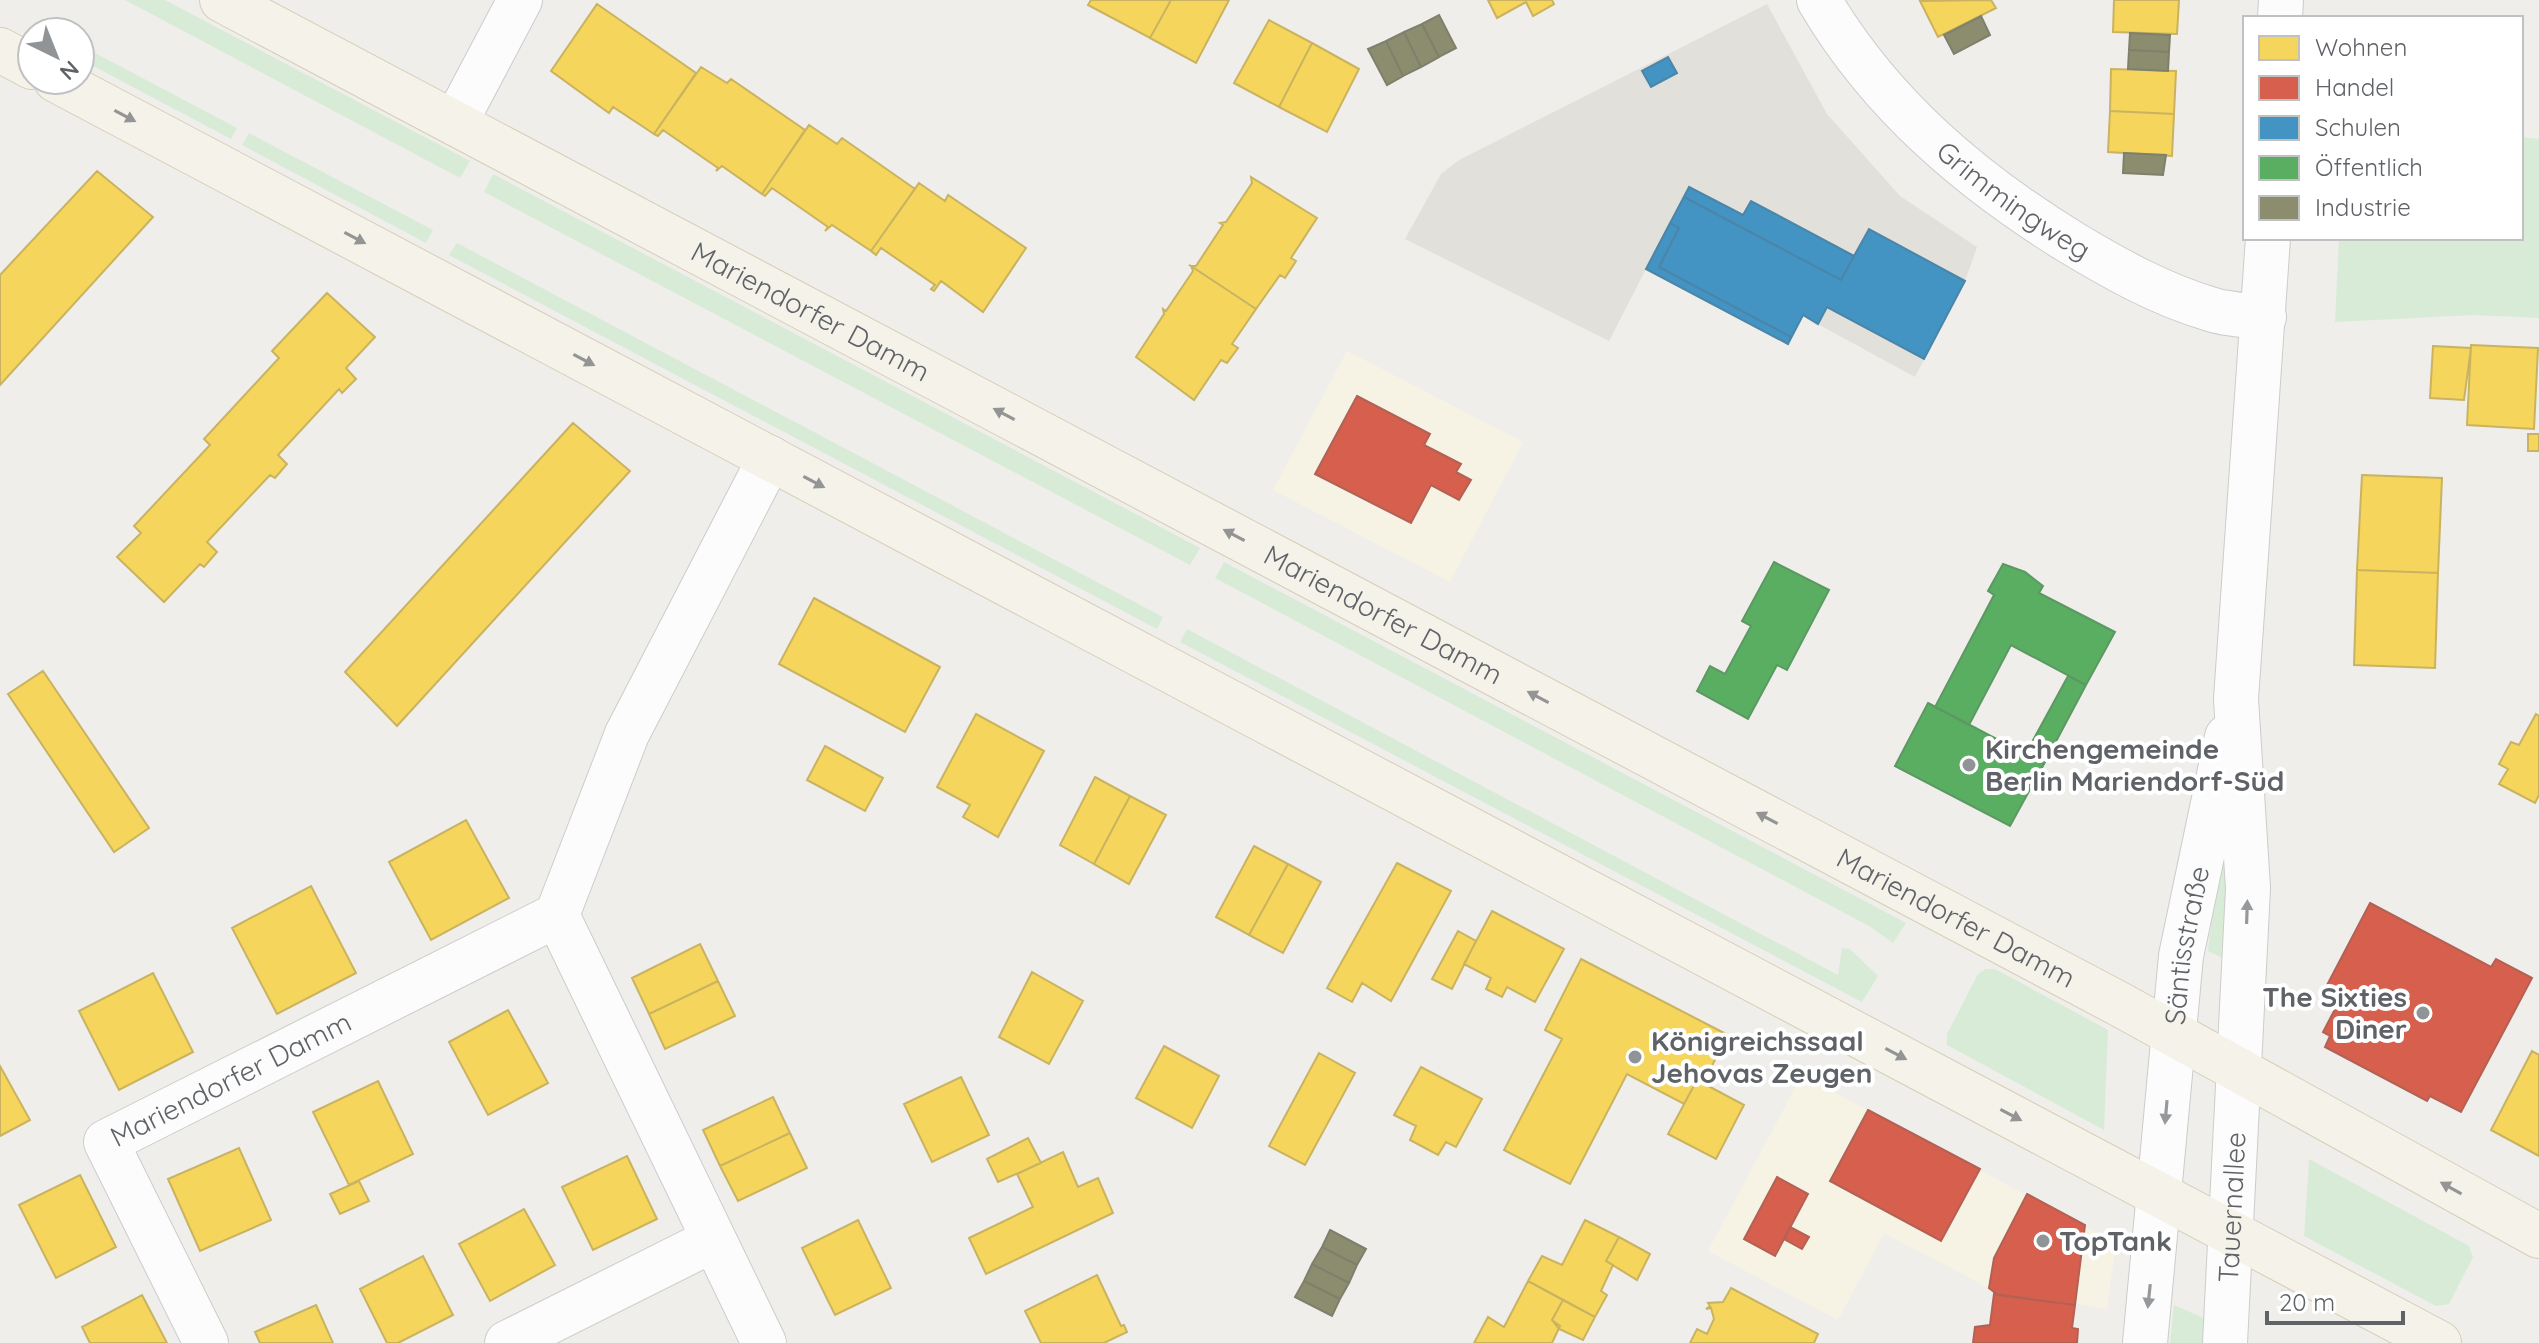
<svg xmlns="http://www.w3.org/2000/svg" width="2539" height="1343" font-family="Quicksand,sans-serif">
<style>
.commercial{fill:#f7f3e4}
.education{fill:#e2e0da}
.green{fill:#d8ebd6}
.homes{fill:#f6d55c;stroke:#c9b360;stroke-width:2}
.shops{fill:#d6604d;stroke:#b26155;stroke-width:2}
.schools{fill:#4393c3;stroke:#4b85a8;stroke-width:2}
.public{fill:#5aae61;stroke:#5c9863;stroke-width:2}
.industry{fill:#8c8c6e;stroke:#7e806c;stroke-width:2}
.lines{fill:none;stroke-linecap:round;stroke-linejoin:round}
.minor-casing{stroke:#cbcccc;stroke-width:46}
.major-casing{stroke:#d7ceb8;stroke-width:46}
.minor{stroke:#fdfcfc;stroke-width:44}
.major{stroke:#f4f2e9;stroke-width:44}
.oneway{fill:#939595}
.oneway2{fill:#96999c}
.poi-dot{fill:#919496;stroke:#fff;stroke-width:3}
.labels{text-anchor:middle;stroke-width:8;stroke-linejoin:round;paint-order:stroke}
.street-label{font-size:28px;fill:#5f6368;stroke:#fff}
.poi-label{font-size:28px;font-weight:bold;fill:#5f6368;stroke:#fff;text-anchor:start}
</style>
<rect width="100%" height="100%" fill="#efeeea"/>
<path class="commercial" d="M1347,351L1523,442L1450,582L1273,490Z
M1802,1075L2116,1243L2107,1309L1989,1288L1884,1233L1838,1320L1708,1251Z"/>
<path class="education" d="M1767,4L1827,114L1900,196L1977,247L1965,281L1915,377L1803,316L1646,269L1609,341L1405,239L1441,174L1459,160Z"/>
<path class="green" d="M125,0H165L470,161L460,178Z
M80,45L237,128L231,139L80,59Z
M249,133L433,230L426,243L242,145Z
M2521,137L2539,139V318L2474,315L2335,322L2339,238H2521Z
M493,174L1200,548L1190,565L484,192Z
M457,243L1163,617L1157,629L449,255Z
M1224,562L1906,923L1893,943L1869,926L1215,578Z
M1187,629L1838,975L1842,948L1850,949L1878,976L1862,1002L1180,642Z
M2227,833V960L2208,951L2221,839Z
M1986,969H1995L2108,1030L2104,1130L1947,1045V1034L1978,974Z
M2309,1159L2469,1246L2473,1257L2449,1304L2436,1306L2304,1236Z
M2174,1305L2210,1321L2208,1343H2170Z"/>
<path class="homes" d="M1091,0H1171L1150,38L1088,5Z
M1171,0H1229L1196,63L1150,38Z
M1488,0H1552L1554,4L1533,16L1526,2L1497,18Z
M1991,0L1996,8L1938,37L1920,1Z
M2114,0H2179L2177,34L2113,32Z
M597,4L696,73L654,134L613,107L609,113L551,71Z
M1269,20L1312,43L1279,107L1234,83Z
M1312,43L1359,69L1327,132L1279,107Z
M701,67L727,83L731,79L805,130L762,194L722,166L716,171L718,168L663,130L658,136L654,134Z
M2111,69L2176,71L2174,114L2110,111Z
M2110,111L2174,114L2172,156L2108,152Z
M809,125L837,144L842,138L915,189L871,251L832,225L825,231L828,227L772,188L765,196L762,194Z
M97,171L153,217L0,385V275Z
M1251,177L1317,218L1291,258L1296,261L1285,278L1280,275L1256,309L1191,266H1196L1223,225L1220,223L1226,222L1252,183Z
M919,183L945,201L948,195L1026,248L983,312L941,281L934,291L931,289L935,285L881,248L876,255L871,251Z
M1191,266L1256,309L1232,344L1238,348L1227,363L1221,360L1194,400L1136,357L1164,314L1163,309L1166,311L1193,271Z
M327,293L375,337L346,368L356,379L342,393L339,389L278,455L287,464L275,478L270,475L207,542L217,552L204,567L200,564L164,602L117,557L141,533L134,526L210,445L204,439L279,358L272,351Z
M2471,345L2538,348L2534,429L2467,425Z
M2433,346L2471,348L2464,400L2430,398Z
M573,423L630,471L397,726L345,672Z
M2528,434H2539V451H2528Z
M2362,475L2442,478L2438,573L2357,570Z
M2357,570L2438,573L2435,668L2354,665Z
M814,598L940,667L905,732L779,664Z
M43,671L149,828L114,852L8,694Z
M976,714L1044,751L998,837L963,817L970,805L937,787Z
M2536,714L2539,716V795L2535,803L2499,784L2508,769L2499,764L2511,742L2519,745Z
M825,746L883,778L865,811L807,780Z
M1095,777L1130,796L1094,864L1060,845Z
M1130,796L1166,815L1129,884L1094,864Z
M466,820L509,898L431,940L389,862Z
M1254,846L1288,864L1249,935L1216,917Z
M1397,863L1451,891L1391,1001L1362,983L1352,1002L1327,988Z
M1288,864L1321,882L1283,953L1249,935Z
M311,886L356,973L277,1014L232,928Z
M1492,911L1564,949L1535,1002L1507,987L1502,997L1486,989L1491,978L1464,964Z
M1458,931L1476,941L1452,989L1432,979Z
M700,944L718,981L649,1014L632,978Z
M1581,959L1728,1035L1703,1083L1697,1080L1684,1104L1627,1074L1570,1184L1504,1150L1562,1039L1545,1030Z
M1032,972L1083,1001L1049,1064L999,1037Z
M153,973L193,1052L119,1090L79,1011Z
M718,981L735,1016L665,1049L649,1014Z
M508,1010L548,1083L488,1115L449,1042Z
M1164,1046L1219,1076L1192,1128L1136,1098Z
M2532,1051L2539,1055V1156L2491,1130Z
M1319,1053L1355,1073L1305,1165L1269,1146Z
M0,1066L30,1120L0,1136Z
M1421,1067L1482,1099L1456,1147L1446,1142L1438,1155L1410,1140L1416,1126L1394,1115Z
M961,1077L989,1135L932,1162L904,1104Z
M1697,1080L1744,1105L1716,1159L1668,1134Z
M378,1081L413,1154L349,1185L313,1112Z
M773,1097L790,1133L720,1166L703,1130Z
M790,1133L807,1168L738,1201L720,1166Z
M1028,1138L1041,1163L998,1182L987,1159Z
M239,1148L271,1220L200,1251L168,1179Z
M1063,1152L1078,1187L1098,1178L1113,1213L986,1274L969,1238L1033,1207L1017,1174Z
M627,1156L657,1219L593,1250L562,1187Z
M80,1175L116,1247L56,1278L19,1205Z
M359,1181L369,1201L340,1214L330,1194Z
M524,1209L555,1265L490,1301L459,1244Z
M858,1220L891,1288L835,1315L802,1248Z
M1585,1220L1619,1237L1606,1261L1613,1265L1601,1291L1607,1295L1595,1317L1528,1281L1542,1256L1562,1265Z
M1619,1237L1650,1254L1637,1280L1606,1261Z
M423,1256L453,1315L398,1343H387L360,1289Z
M1097,1275L1121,1326L1124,1325L1127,1332L1104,1343H1041L1025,1311Z
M1528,1281L1563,1300L1552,1320L1560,1326L1552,1343H1474L1488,1317L1504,1327Z
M1731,1288L1818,1334L1814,1343H1690L1697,1329L1707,1334L1714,1319L1711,1308L1706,1309L1710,1306L1708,1303L1723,1302Z
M142,1295L167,1343H90L82,1327Z
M1563,1300L1595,1317L1583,1340L1559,1329L1552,1320Z
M316,1305L333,1343H260L255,1332Z"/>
<path class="shops" d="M1357,396L1430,434L1424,445L1461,464L1456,472L1471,480L1459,500L1431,485L1411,523L1315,474Z
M2370,903L2491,967L2496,959L2532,978L2461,1112L2430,1096L2427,1101L2325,1047L2330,1036L2323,1032L2343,994L2327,985Z
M1868,1110L1980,1169L1941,1241L1830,1181Z
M1777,1177L1808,1194L1775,1256L1744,1239Z
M2027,1194L2085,1225L2075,1305L1998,1295L1989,1288L1994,1258Z
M1790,1227L1809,1237L1802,1249L1784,1239Z
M1994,1294L2075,1305L2072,1328L2078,1329L2077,1343H1973L1975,1327L1990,1325Z"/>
<path class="schools" d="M1668,57L1677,73L1651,87L1642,71Z
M1689,187L1743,215L1751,201L1854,256L1869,229L1965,281L1924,359L1827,307L1818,324L1803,315L1788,344L1646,269Z
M1689,187L1743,215L1751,201L1854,256L1841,280L1684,197Z
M1670,223L1679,228L1659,267L1791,337L1788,344L1646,269Z"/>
<path class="public" d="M1774,562L1829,590L1787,670L1777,665L1748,719L1697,691L1710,666L1725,674L1751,626L1742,621Z
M2003,564L2025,572L2043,586L2039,593L2115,632L2086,685L2011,645L1969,725L1935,707L1994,595L1988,591Z
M2068,676L2086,685L2044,764L2025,755Z
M1928,703L2044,764L2010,826L1895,766Z"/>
<path class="industry" d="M1439,15L1456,48L1439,57L1422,24Z
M1981,16L1990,35L1954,54L1944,35Z
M1422,24L1439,57L1421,67L1404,32Z
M1404,32L1421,67L1403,76L1386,41Z
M2130,33L2170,35L2169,52L2129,50Z
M1386,41L1403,76L1387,85L1368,49Z
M2129,50L2169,52L2168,71L2128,69Z
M2124,153L2166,155L2163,175L2123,173Z
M1330,1230L1366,1249L1357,1265L1322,1247Z
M1322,1247L1357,1265L1349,1283L1312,1264Z
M1312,1264L1349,1283L1340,1299L1304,1281Z
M1304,1281L1340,1299L1332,1316L1295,1297Z"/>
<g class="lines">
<g class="minor-casing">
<g id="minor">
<path id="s1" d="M1819,0C1880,104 1971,181 2072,243C2117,270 2160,294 2210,309C2227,315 2247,315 2264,317"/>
<path d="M2280,18L2281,0"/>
<path d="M455,123L520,0"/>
<path d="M557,915L764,1343"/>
<path id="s2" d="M206,1343L106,1142L557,915L627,734L770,458"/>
<path d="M507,1343L713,1240"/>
<path id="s3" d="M2145,1343L2181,956L2227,737"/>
<path id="s4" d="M2225,1343L2248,888L2236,699L2268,238"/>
</g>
</g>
<g class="major-casing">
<g id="major">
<path id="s5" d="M222,0L2121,1005L2539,1236"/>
<path d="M0,50L32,67"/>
<path d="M56,80L2439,1343"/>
</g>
</g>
<use href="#minor" class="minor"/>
<use href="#major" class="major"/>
</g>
<defs><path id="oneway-solid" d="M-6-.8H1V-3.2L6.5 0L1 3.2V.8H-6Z" transform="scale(2)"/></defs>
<g class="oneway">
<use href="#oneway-solid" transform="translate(125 116) rotate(28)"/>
<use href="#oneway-solid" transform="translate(355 238) rotate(28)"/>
<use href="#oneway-solid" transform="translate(584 360) rotate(28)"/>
<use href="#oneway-solid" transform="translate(1004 414) rotate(-152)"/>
<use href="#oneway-solid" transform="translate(814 482) rotate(28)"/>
<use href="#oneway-solid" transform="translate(1234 535) rotate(-152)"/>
<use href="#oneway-solid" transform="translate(1538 697) rotate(-152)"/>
<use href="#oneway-solid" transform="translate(1767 818) rotate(-152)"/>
<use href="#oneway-solid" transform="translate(1896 1054) rotate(28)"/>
<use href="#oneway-solid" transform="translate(2011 1115) rotate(28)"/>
<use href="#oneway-solid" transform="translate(2451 1188) rotate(-151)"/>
</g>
<g class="oneway2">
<use href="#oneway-solid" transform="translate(2247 912) rotate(-88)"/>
<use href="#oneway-solid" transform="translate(2166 1112) rotate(95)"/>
<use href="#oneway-solid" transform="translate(2149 1296) rotate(96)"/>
</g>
<g class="poi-dot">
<circle cx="1969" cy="765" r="8"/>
<circle cx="2423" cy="1013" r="8"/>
<circle cx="1635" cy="1057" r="8"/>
<circle cx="2043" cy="1241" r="8"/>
</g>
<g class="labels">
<g class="street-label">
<text dy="10" stroke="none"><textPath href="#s1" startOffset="282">Grimmingweg</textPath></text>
<text dy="10" stroke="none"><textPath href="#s5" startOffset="666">Mariendorfer Damm</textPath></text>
<text dy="10" stroke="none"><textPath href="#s5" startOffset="1314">Mariendorfer Damm</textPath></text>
<text dy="10" stroke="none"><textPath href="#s5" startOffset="1962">Mariendorfer Damm</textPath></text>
<text dy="10" stroke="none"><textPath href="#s3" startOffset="400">Säntisstraße</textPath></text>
<text dy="10" stroke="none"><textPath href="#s2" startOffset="364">Mariendorfer Damm</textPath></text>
<text dy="10" stroke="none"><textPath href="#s4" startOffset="136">Tauernallee</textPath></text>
</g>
<g class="poi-label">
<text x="1985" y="759">Kirchengemeinde<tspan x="1985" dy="32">Berlin Mariendorf-Süd</tspan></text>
<text x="2407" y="1007" text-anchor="end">The Sixties<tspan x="2407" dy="32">Diner</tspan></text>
<text x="1651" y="1051">Königreichssaal<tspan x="1651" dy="32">Jehovas Zeugen</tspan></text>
<text x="2059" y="1251">TopTank</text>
</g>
</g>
<rect x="2243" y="16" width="280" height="224" fill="#ffffff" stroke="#bfc1c3" stroke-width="2"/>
<rect x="2259" y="36" width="40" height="24" fill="#f6d55c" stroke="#bfc1c3" stroke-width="2"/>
<text x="2315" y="56" font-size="24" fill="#5f6368">Wohnen</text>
<rect x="2259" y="76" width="40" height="24" fill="#d6604d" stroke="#bfc1c3" stroke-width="2"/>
<text x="2315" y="96" font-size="24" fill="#5f6368">Handel</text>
<rect x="2259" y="116" width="40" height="24" fill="#4393c3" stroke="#bfc1c3" stroke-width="2"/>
<text x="2315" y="136" font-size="24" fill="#5f6368">Schulen</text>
<rect x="2259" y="156" width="40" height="24" fill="#5aae61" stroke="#bfc1c3" stroke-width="2"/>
<text x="2315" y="176" font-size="24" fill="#5f6368">Öffentlich</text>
<rect x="2259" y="196" width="40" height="24" fill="#8c8c6e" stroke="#bfc1c3" stroke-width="2"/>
<text x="2315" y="216" font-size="24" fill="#5f6368">Industrie</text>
<g transform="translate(56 56) rotate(137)"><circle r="38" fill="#ffffff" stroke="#bfc1c3" stroke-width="2"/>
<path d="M0-6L14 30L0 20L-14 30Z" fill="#919496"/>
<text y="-12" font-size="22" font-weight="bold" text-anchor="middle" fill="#5f6368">N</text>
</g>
<path d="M2267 1311v12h136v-12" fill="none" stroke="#5f6368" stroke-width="4"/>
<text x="2279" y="1311" font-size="24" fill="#5f6368" stroke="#ffffff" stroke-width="6" paint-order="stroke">20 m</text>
</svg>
